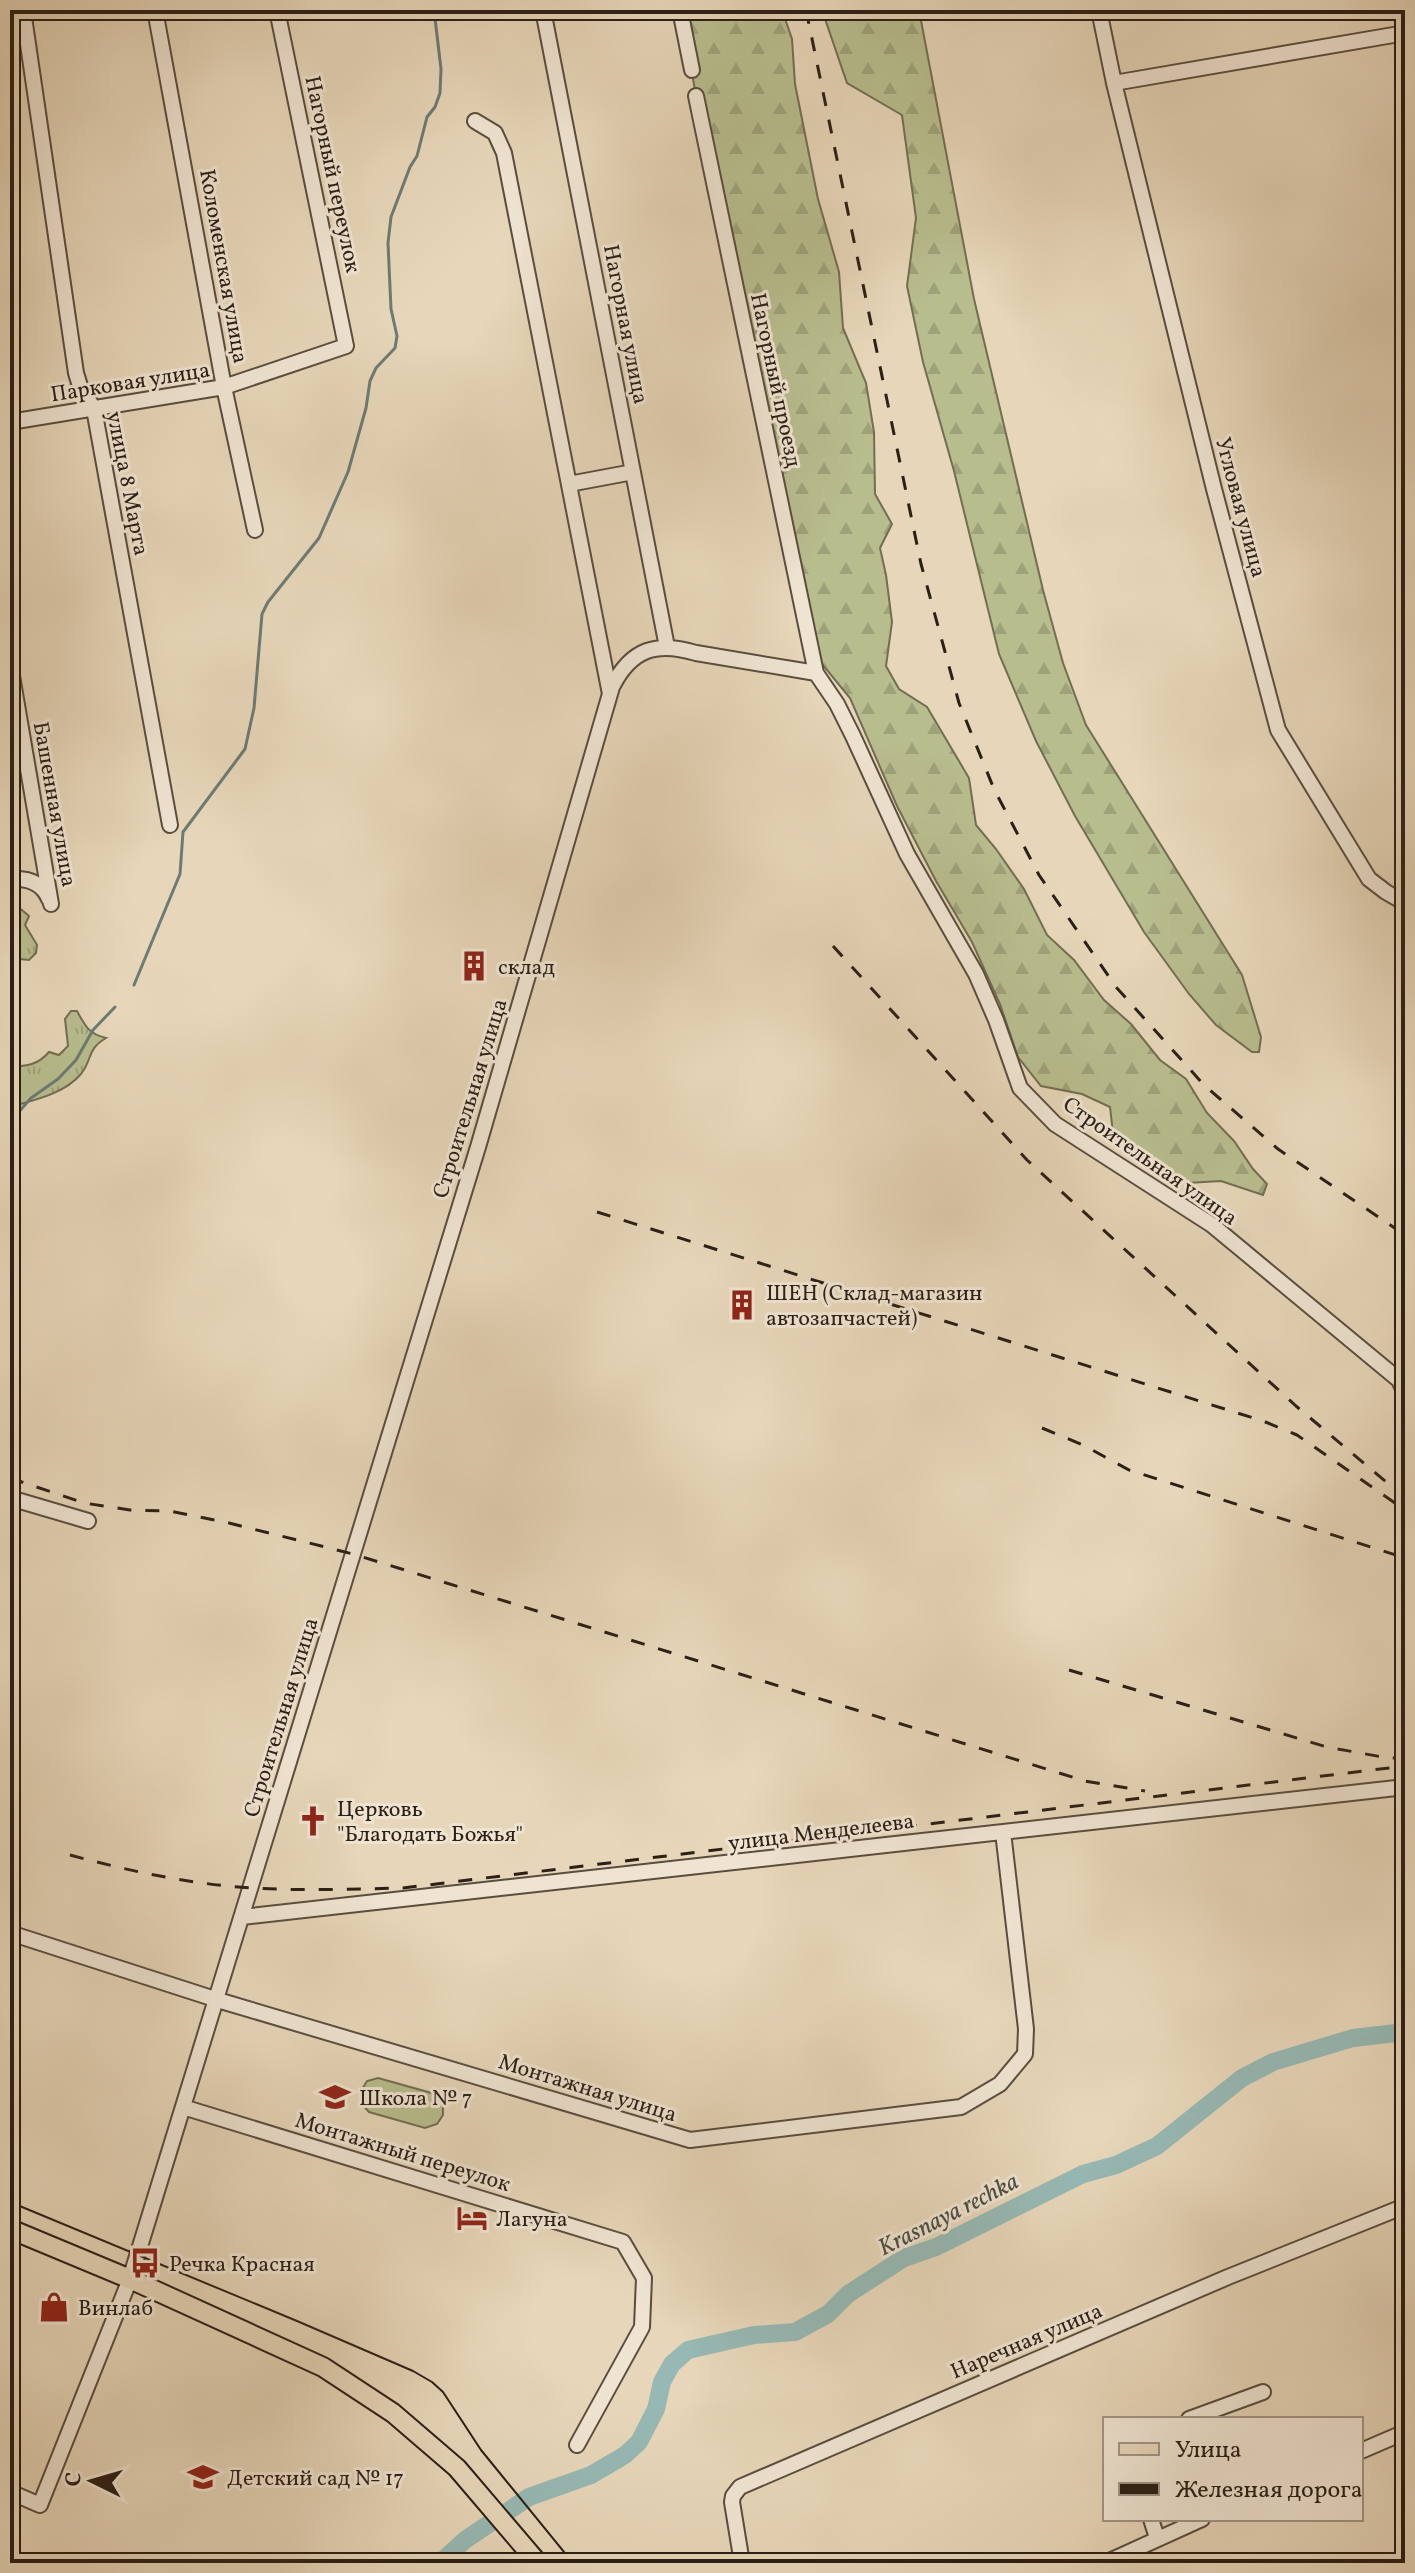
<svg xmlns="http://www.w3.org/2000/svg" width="1415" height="2573" font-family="Vollkorn,serif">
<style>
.grass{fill:url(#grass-tufts);stroke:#726e52;stroke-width:2}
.forest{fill:url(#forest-firs);stroke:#726e52;stroke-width:2}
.park{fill:#b8bd8e;stroke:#726e52;stroke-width:2}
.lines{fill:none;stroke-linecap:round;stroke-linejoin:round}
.stream{stroke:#6c7b75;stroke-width:3}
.river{stroke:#97b8b4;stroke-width:18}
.minor-casing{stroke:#5a4d3f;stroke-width:18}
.major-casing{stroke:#2b1f16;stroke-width:22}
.minor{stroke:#efe4d2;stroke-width:14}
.major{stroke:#e7d6b9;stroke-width:18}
.tram{stroke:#2b1f16;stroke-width:2}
.rail{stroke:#2b1f16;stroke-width:3;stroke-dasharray:14 14;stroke-linecap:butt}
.labels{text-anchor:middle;stroke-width:6;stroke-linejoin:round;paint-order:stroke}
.street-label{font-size:22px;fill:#2b1f16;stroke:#efe4d2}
.poi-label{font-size:22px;fill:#2b1f16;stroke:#efe4d2;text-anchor:start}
.water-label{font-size:24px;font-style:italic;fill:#4b4d45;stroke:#efe4d2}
</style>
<defs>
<pattern id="grass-tufts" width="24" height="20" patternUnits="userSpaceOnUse" patternTransform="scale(2)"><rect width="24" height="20" fill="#b8bd8e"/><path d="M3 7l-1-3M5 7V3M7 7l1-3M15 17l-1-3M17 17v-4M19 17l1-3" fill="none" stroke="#9ea27a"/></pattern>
<pattern id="forest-firs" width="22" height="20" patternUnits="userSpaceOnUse" patternTransform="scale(2)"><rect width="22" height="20" fill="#b8bd8e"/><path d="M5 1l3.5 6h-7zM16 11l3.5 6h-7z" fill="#9ea27a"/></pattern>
</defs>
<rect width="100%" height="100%" fill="#e7d6b9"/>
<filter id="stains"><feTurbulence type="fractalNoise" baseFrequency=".0025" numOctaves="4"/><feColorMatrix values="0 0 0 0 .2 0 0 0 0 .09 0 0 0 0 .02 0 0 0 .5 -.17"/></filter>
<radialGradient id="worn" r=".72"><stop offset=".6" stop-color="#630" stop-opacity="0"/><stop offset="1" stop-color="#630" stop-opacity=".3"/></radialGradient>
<path class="grass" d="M10,904L17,906L29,916L25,925L37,945L36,953L29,960L10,958Z
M71,1011H77C85,1026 89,1034 106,1038C86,1050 93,1059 81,1074C64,1094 34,1100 10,1107V1067C27,1066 38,1065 49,1052L59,1055L68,1046L65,1019Z"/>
<path class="forest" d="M681,10H782L792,39L795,84L818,199L839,272L843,328L866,383L874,432L875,494L892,524L880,548L886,575L892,622L886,666L899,689L927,707L969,778L976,825L996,849L1024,889L1047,935L1074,960L1104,1000L1131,1024L1160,1060L1186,1079L1207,1113L1234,1141L1253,1169L1267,1184L1263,1195L1221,1181L1187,1183L1114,1142L1110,1107L1082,1094L1041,1086L1018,1057L1000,1004L972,942L936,881L897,806L850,698L822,664L696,96Z
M822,10H919L974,299L1043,590L1063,663L1086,725L1242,975L1261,1037L1259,1052H1252L1216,1025L1189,994L1144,932L1075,816L1036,741L999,654L954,471L923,362L907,286L916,218L902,115L847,83Z"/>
<path class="park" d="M378,2078L435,2094L443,2102V2115L437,2124L425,2128L369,2112L361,2103V2091L367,2081Z"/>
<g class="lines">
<path class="stream" d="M134,985L180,874L183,832L245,749L254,708L262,614L268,602L319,538L348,472L366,408L370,381L376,368L395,348L397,336L391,309L388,243L391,217L410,167L417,156L427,117L435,107L440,93L441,69L434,10
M10,1122L31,1098L58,1079L76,1060L93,1030L115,1007"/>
<path class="river" d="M440,2563L465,2540L529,2497L591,2475L625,2455L639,2442L656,2409L662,2382L672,2364L688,2350L754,2335L795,2332L828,2314L848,2294L904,2258L936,2247L1083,2174L1116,2165L1157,2146L1242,2078L1273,2062L1353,2038L1405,2032"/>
<g class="minor-casing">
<path id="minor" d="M23,10L76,373L80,386L94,409L170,825
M155,10L224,387L255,530
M543,10L667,647
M680,10L692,70
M1099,10L1114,83L1214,489L1278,730L1369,879L1386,892L1405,903
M1114,83L1405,33
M696,96L816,673
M475,121L495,133L504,153L610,694
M10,422L224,387L346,346L277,10
M569,484L633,472
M10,664L51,904
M10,879C27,878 42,882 49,899
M10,1498L88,1521
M242,1917L1405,1787
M10,1933L221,2001L690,2140L961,2107L1000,2084L1025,2054L1026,2029L1003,1832
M183,2107L623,2242L644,2278L642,2327L577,2445
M1189,2419L1263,2392
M1361,2451L1405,2432
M10,2492L40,2505L130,2279L478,1147L612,687C631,649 656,641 696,653L816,673L837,704L853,736L907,854L976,974L996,1020L1020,1088L1055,1124L1212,1225L1399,1380L1405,1393
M1151,2519L1157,2538
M742,2563L732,2502L733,2496L740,2487L1228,2277L1405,2206
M1105,2563L1202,2519"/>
</g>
<g class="major-casing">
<path id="major" d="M10,2229L130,2279L323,2367L393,2413L457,2468L538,2563"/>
</g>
<use href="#minor" class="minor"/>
<use href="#major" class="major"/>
<path class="tram" d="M10,2202L297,2321L413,2371L432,2382L443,2392L481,2450L573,2563"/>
<path class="rail" d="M806,10L921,564L959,703L994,789L1039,875L1116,987L1204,1085L1278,1149L1405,1235
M833,946L1027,1160L1296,1406L1391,1486
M597,1212L1263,1421L1297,1435L1405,1510
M1042,1428L1083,1445L1129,1470L1405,1558
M10,1478L84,1503L130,1510L170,1511L229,1523L353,1554L1085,1781L1145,1791
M1069,1670L1327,1747L1388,1758H1405
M70,1855C129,1871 190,1884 251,1888C302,1891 353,1889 403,1888L1405,1766"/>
</g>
<defs>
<g id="building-bare" transform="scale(2.4)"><path d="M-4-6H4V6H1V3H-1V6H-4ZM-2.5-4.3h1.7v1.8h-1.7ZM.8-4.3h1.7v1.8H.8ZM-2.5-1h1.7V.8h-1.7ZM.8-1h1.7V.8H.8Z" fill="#8f2418" stroke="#efe4d2" stroke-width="2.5" paint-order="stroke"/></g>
<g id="church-bare" transform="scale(2.4)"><path d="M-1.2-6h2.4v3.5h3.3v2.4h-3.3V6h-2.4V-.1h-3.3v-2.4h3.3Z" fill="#8f2418" stroke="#efe4d2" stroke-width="2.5" paint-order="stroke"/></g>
<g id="school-bare" transform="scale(2.4)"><path d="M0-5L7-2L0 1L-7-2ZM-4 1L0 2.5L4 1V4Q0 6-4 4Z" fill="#8f2418" stroke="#efe4d2" stroke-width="2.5" paint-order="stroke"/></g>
<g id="hotel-bare" transform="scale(2.4)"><path d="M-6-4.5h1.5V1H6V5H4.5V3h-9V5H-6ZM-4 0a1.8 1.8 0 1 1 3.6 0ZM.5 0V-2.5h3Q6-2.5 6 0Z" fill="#8f2418" stroke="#efe4d2" stroke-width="2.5" paint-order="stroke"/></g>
<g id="bus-bare" transform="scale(2.4)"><path d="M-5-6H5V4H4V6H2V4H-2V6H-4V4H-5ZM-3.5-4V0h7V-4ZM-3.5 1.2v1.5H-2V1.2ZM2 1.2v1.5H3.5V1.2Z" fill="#8f2418" stroke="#efe4d2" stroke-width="2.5" paint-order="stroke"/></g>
<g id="shop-bare" transform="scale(2.4)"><path d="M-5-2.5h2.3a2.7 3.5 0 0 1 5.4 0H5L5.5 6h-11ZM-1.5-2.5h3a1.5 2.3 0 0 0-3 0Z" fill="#8f2418" stroke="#efe4d2" stroke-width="2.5" paint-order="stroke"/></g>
</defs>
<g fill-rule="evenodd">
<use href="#building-bare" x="474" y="966"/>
<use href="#building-bare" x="742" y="1305"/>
<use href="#church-bare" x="313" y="1821"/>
<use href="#school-bare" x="335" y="2097"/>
<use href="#hotel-bare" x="472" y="2218"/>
<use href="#bus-bare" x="145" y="2263"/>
<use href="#shop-bare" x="54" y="2307"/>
<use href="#school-bare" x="203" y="2477"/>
</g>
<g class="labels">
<g class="street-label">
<text transform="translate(334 174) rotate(78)" y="8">Нагорный переулок</text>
<text transform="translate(225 266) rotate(80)" y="8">Коломенская улица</text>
<text transform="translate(627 324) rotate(79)" y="8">Нагорная улица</text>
<text transform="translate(777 380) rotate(78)" y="8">Нагорный проезд</text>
<text transform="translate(130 381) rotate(-9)" y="8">Парковая улица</text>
<text transform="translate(129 483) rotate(79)" y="8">улица 8 Марта</text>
<text transform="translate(1242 507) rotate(75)" y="8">Угловая улица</text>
<text transform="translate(56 804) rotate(80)" y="8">Башенная улица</text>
<text transform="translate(469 1098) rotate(-73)" y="8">Строительная улица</text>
<text transform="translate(1151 1160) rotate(35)" y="8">Строительная улица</text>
<text transform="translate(280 1717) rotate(-73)" y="8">Строительная улица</text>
<text transform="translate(821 1831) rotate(-7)" y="8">улица Менделеева</text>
<text transform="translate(588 2087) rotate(17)" y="8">Монтажная улица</text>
<text transform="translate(403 2151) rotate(17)" y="8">Монтажный переулок</text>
<text transform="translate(1026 2340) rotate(-23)" y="8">Наречная улица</text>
</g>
<g class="poi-label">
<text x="498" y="974">склад</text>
<text x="766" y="1300">ШЕН (Склад-магазин<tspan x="766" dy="25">автозапчастей)</tspan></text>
<text x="337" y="1816">Церковь<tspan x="337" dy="25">"Благодать Божья"</tspan></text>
<text x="359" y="2105">Школа № 7</text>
<text x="496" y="2226">Лагуна</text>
<text x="169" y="2271">Речка Красная</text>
<text x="78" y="2315">Винлаб</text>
<text x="227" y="2485">Детский сад № 17</text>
</g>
<g class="water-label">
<text transform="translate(948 2214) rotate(-27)" y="8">Krasnaya rechka</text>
</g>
</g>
<rect width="1415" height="2573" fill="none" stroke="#e7d6b9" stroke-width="40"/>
<rect x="12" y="12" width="1391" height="2549" fill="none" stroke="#2b1f16" stroke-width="4"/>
<rect x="20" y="20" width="1375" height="2533" fill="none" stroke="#2b1f16" stroke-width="2"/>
<rect x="1103" y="2417" width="260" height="104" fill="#efe4d2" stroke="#a19587" stroke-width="2"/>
<rect x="1119" y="2443" width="40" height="12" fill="#e7d6b9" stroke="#a19587" stroke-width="2"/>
<text x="1175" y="2457" font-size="24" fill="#2b1f16">Улица</text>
<rect x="1119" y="2483" width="40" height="12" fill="#2b1f16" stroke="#a19587" stroke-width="2"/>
<text x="1175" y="2497" font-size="24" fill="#2b1f16">Железная дорога</text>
<g transform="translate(92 2481) rotate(275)" stroke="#efe4d2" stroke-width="6" paint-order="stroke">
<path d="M0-6L14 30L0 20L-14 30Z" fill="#2b1f16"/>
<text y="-12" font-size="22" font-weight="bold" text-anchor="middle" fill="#2b1f16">С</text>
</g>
<rect width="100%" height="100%" filter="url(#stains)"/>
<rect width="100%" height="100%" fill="url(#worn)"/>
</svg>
